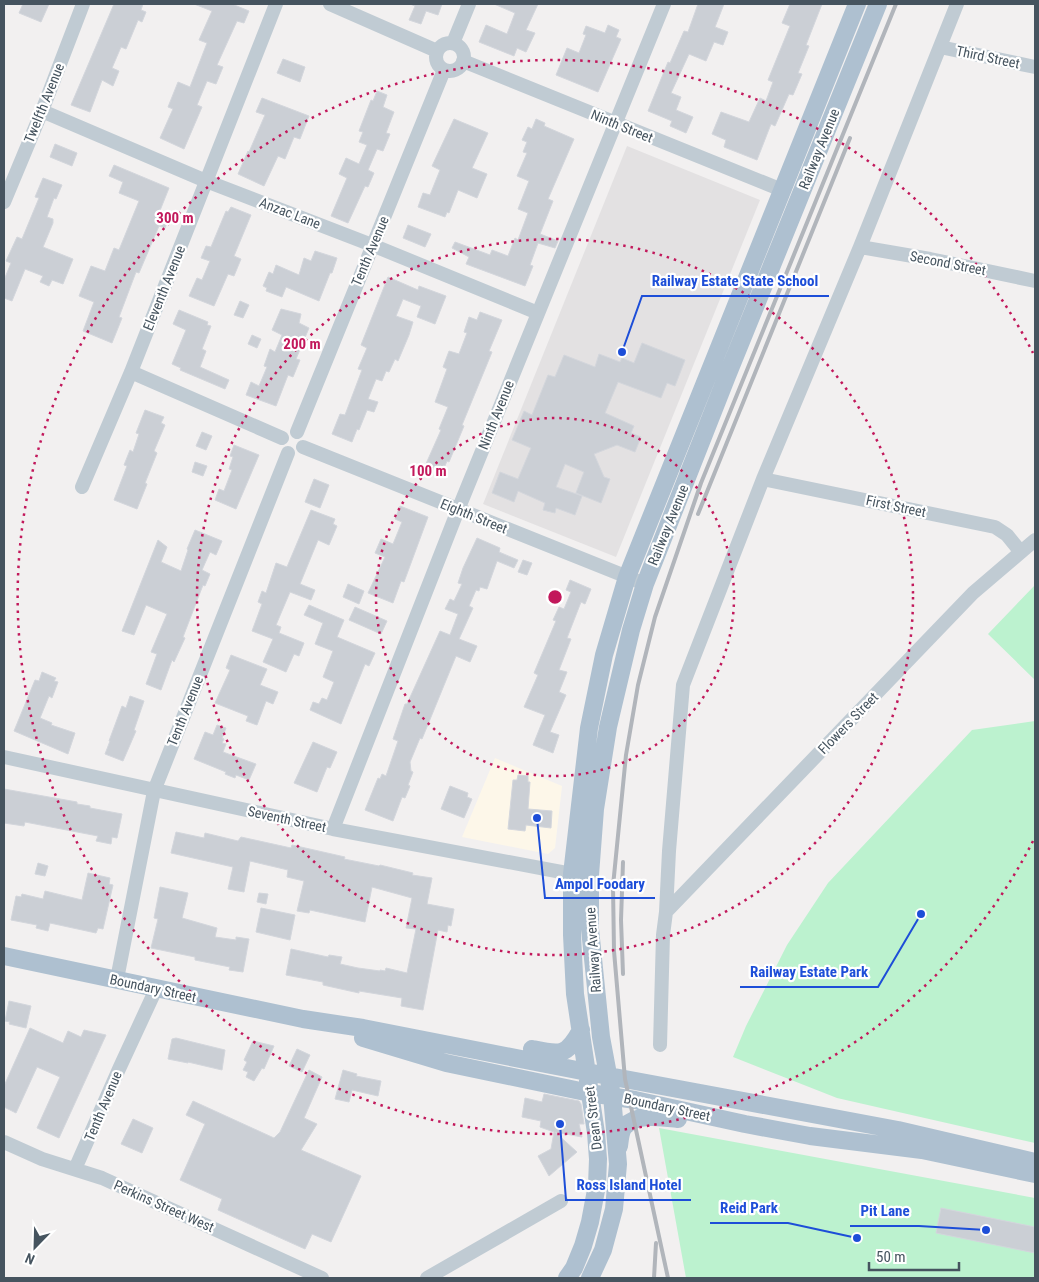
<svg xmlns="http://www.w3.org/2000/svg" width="1039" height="1282" font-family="'Roboto Condensed',sans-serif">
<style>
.commercial{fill:#fdf7e9}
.education{fill:#e3e1e2}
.green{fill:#bcf2cf}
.building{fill:#cbcfd5;stroke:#d3d6dc}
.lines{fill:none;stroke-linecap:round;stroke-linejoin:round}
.minor{stroke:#c0cbd3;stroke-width:14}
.major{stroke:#aec0d0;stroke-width:18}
.rail{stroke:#b1b5bb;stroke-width:4}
.ring{fill:none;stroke:#c2185b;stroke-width:2.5;stroke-dasharray:2.5 5}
.labels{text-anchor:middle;stroke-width:4.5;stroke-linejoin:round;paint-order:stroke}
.street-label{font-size:14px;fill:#46545f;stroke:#fff}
.centre{fill:#c2185b;stroke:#fff;stroke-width:2.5}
.ring-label{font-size:15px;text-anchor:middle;font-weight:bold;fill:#c2185b;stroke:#fff;stroke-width:4.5;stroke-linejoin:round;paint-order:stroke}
.leader{fill:none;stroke:#1d4ed8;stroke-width:2}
.callout-dot{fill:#1d4ed8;stroke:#fff;stroke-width:2}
.callout-label{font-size:15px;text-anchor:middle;font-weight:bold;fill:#1d4ed8;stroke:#fff;stroke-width:4.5;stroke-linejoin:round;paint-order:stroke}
</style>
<rect width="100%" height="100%" fill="#f2f0f0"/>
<path class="commercial" d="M495,758L562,786L555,848L548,854L462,837Z"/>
<path class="education" d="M627,146L760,200L616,557L483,504Z"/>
<path class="green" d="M1035,585V680L988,634Z
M1035,721V1143L837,1098L733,1057L746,1026L787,945L828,883L972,730Z
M659,1128L1035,1198V1278H686Z"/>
<path class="building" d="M23,4H49L41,22L19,13Z
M114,4H143L141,10L146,12L142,22L138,20L126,49L121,47L112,68L119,71L113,86L102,80L90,112L71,105Z
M194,4H232L249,11L244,23L237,21L217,65L223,67L216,84L207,81L197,105L202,107L184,149L160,138L173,109L168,107L178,82L190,87L207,43L199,40L212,11Z
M410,4H442L438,15L426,11L421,24L409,20L415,6Z
M494,4H538L526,30L535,33L526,52L517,48L514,56L479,42L486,25L507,34L515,13Z
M698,4H724L715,27L728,32L723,45L714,42L706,61L689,54L671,93L681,97L676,110L693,117L686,133L670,126L672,121L648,111L668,62L670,63L684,31L688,32Z
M790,4H822L806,45L809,46L798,73L802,74L793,95L789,94L775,126L771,124L757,160L724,147L726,140L712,134L721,112L749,122L760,98L766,101L773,82L768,80L790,26L782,23Z
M608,25L619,30L616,37L621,39L598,92L556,75L567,48L579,53L586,35L583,34L586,26L605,33Z
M283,59L305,67L300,82L277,73Z
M377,91L387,95L383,107L394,112L386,133L390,134L383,151L377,149L368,170L374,173L368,187L365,186L348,223L331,216L347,178L339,174L346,158L359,164L367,145L359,142L363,132L359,131L371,100L373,101Z
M262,98L309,116L300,139L294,137L285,159L278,156L264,186L238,174L248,151L249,152L265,115L256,112Z
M454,119L488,133L472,168L487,174L477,198L458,190L449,213L447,212L445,217L418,207L423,193L430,195L440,170L432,166Z
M536,119L545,123L544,126L574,139L548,199L553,201L540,234L558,241L555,248L538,243L530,265L533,266L525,286L466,264L469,257L452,248L455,242L490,255L492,250L508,256L515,238L518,240L528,213L518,209L529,181L517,176L527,153L523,152L527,142L522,140L528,127L532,129Z
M55,144L77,153L72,166L50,157Z
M114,165L169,188L159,213L169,218L165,228L159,226L139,273L136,272L119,317L122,318L112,343L83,331L94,302L79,296L91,266L105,271L114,248L119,250L139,201L119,193L123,182L109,176Z
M43,178L62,185L56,199L54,198L47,217L53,219V223L43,247L73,259L63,284L52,280L49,286L40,282L43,276L25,269L12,301L4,298V280L11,263L6,261L17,237L22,239L39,198L35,197Z
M231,207L251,215L234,256L241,259L234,276L228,274L214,306L189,296L197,278L202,280L210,261L201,258L206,246L211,247L226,211L228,212Z
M408,225L431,234L425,247L403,238Z
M315,251L337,258L332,273H330L319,301L286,287L282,297L266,291L267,288L263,286L269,272L273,274L276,265L299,275L304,258L311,261Z
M388,277L418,290L419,286L446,296L435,324L417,317L421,306L403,299L396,316L413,322L409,335L398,361L395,359L389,372L386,371L382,381L376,379L368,399L378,402L374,412L367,410L359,430L357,429L352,442L332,434L340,414L345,415L362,370L358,369L367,348L361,345Z
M240,301L249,305L243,318L234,315Z
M281,309L301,314L299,323L309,328L296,359L300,360L293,377L288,375L276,406L246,395L251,382L259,386L267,367L264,366L270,349L275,352L282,335L272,330Z
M179,310L208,322L207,325L211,326L202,349L206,351L200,367L229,380L225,389L180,370L181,368L172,364L186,330L173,324Z
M480,312L502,320L489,351L492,352L462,425L464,426L449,462L447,461L442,473L425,466L441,430L439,429L448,407L435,402L447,369L443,367L449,351L459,354L467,333L464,332L469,317L477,320Z
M252,335L261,339L257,348L248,344Z
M642,343L685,360L675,386L667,383L661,398L618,382L605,413L634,426L631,433L641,437L635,452L617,445L594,454L604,477L610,479L601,503L576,493L584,472L565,464L556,487L582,496L575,515L556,508L555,513L543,510L545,503L518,491L514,502L492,493L500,472L518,479L531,448L512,440L524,411L532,415L548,375L555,377L564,355L595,367L599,354L620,362L622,358L634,363Z
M145,410L164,417L161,423L165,425L154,451L157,453L145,483L147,484L137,509L114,500L127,466L124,465L130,450L133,452L139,434L136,433Z
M202,432L212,436L206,450L196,446Z
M234,445L259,455L236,509L215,500L219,489L224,491L232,470L229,469L233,457L230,456Z
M195,462L207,466L203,476L192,472Z
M314,479L329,485L320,508L305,502Z
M400,506L428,517L404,582L401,581L393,603L368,593L385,557L375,553L381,539L393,544L402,522L395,519Z
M311,510L335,519L333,524L337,526L329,545L318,540L300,584L315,590L311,600L290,592L276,625L281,627L279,633L304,643L299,656L294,654L286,672L263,662L273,639L252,631L262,604L258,602L262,591L266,593L276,563L287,567Z
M195,530L222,541L216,555L210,552L202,570L210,574L205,586L203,585L183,637L185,638L174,662L172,660L161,690L146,684L157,654L151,652L167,614L146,605L134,635L122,631L158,540L167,547L161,562L181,571L188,550L187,549Z
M477,538L500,548L499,552L518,560L514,568L497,561L487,589L480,587L479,591L476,590L469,606L473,608L459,639L477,646L470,662L456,656L422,739L420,738L410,762L411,771L413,772L408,785L410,786L405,798L402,797L393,821L365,810L378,778L380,779L382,774L386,776L398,741L393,739L405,704H407L440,631L450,635L458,614L445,609L450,599L454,601L462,584L458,583L463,568Z
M523,560L532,563L527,575L518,572Z
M570,580L591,589L585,604L581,602L567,638L571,639L559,670L567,672L559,692L566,695L550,732L559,735L553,753L533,745L545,715L524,707L538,675L534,673L556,621L553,620L559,607L564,609L571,592L566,590Z
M348,584L364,591L359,604L343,597Z
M309,605L344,620L337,637L375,653L369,666L365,664L341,724L310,710L313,702L319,704L322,698L327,700L334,682L323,677L333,651L315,644L323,623L304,615Z
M355,607L387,621L381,634L349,620Z
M231,655L267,669L260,685L278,692L273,704L266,701L257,725L246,721L248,716L215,703L230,670L226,668Z
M42,672L56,678L54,681L58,682L52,698L49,696L40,718L52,723L51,725L75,733L68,754L14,731L35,680L39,681Z
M130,696L144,701L134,730L136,731L123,761L105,754L110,741H109L122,706L126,708Z
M217,725L226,728L222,738L224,739L222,743L226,744L223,752L256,764L249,780L236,775L235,778L225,774L226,772L194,759L205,732L213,735Z
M313,742L337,752L330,768L327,767L317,792L294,783Z
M518,775L528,776V782H530L528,809L552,811L551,828L526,825L525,831L508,829L513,780H517Z
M450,786L468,793L467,797L472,799L464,818L441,809Z
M4,789L77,802V804L90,806V808L122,814L117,838L112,837L111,844L96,841L98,836L25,822L24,826L4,823Z
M176,832L204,838L205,833L238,841L241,837L291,848L292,845L345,857L344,859L379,866L380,865L413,873L412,875L432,878L427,904L454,909L451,926L448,925L447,932L438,930L423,1010L401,1006L402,998L359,991V993L323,985V982L286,975L291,949L328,957L329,955L342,957L340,964L358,968L380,971V970L385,971L386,968L407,973L416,929L406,928L412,898L372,887L365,922L310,910L309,913L297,911L304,881L287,877L288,870L250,861L244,892L228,889L233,867L171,853Z
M38,863L48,866L45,876L35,874Z
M88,873L110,878L109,884L113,885L103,929L98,928L96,933L50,923L48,931L36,928L37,925L11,920L16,896L21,897L22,894L43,899L45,891L82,900Z
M160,887L188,893L182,918L217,928L215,937L236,940V937L249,939L243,972L229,970L230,967L195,960V957L151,948L158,919L154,918Z
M259,893L268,894L266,904L257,902Z
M261,908L295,915L290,940L256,932Z
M9,1001L31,1006L26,1028L9,1024L10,1022L5,1021Z
M30,1028L63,1043L68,1031L81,1037L84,1030L106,1035L59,1138L37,1128L60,1077L37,1067L16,1113L4,1107V1086Z
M176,1038L225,1050L222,1070L188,1062V1063L168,1059L172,1039Z
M253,1041L274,1046L264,1069L262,1068L254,1081L246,1077L248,1072L243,1070L247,1062L244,1060Z
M297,1049L310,1055L302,1072L289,1066Z
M309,1070L322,1077L304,1118L317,1124L301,1150L361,1176L331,1242L312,1234L305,1249L218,1210L222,1199L180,1180L205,1124L186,1115L193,1101L274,1138L280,1132Z
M343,1070L357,1074L356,1076L381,1081L378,1096L352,1090L349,1102L335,1099Z
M544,1094L579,1101L581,1104L584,1124H579L582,1137L555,1132L577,1152L549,1176L538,1156L551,1149L554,1132L540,1127L541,1121L522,1117L525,1098L542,1102Z
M133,1119L153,1128L142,1153L121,1144Z
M941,1208L1035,1227V1253L936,1233Z"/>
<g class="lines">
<path class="minor" d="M330,4L437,51
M436 57a14 14 0 1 1 28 0a14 14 0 1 1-28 0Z
M453,43L469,4
M940,47L1035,67
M463,61L782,190
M42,111L206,181L372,245L538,313
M4,202L42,111L83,4
M860,247L930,259L1035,281
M131,372L282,438
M297,432L444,70
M303,447L645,584
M763,479L995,527L1007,535L1020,551
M82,487L131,372L276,4
M4,757L333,829L572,874
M333,829L458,510L664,4
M666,912L973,593L1035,540
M117,979L154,791L288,453
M660,1045L663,935L666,912L669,851L683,685L763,479L860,247L957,4
M4,1142L42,1159L102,1178L322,1278
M75,1169L119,1069L156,989
M427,1278L561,1201"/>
<path class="major" d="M4,956L303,1019L363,1028L587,1072L898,1130L1035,1162
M363,1038L446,1063L590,1093L635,1100L745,1124L810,1136L922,1150L1035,1174
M532,1049C560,1055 566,1057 581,1030
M619,1146C620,1140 620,1132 624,1127C636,1113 661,1117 678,1119
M567,1278L574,1268L583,1246L590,1222L597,1185L598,1159L596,1133L575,994L572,935V874L589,728L604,655L627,577L857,4
M590,1278L603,1250L614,1209L618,1164L612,1096L601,1037L590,929V875L595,809L608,727L631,630L645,584L727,376L878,4"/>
<path class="rail" d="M698,514L850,138
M623,862L621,920L623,974
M654,1278L656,1243
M668,1278L625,1079L614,951L613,886L626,755L638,685L655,617L701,483L896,4"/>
</g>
<g class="ring">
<circle cx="555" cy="597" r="179"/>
<circle cx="555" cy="597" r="358"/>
<path d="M1033 841A537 537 0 1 1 1033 353"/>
</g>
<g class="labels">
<g class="street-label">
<text transform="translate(988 57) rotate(12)" y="5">Third Street</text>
<text transform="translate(44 103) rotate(-68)" y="5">Twelfth Avenue</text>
<text transform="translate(622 126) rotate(22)" y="5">Ninth Street</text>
<text transform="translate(819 149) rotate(-68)" y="5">Railway Avenue</text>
<text transform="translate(290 213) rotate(21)" y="5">Anzac Lane</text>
<text transform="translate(370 251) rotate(-67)" y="5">Tenth Avenue</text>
<text transform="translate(948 263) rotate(11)" y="5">Second Street</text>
<text transform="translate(164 288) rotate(-68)" y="5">Eleventh Avenue</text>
<text transform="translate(496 415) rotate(-68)" y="5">Ninth Avenue</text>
<text transform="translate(896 506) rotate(12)" y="5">First Street</text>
<text transform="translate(474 516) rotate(22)" y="5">Eighth Street</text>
<text transform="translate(668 525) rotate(-68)" y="5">Railway Avenue</text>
<text transform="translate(185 711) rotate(-68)" y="5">Tenth Avenue</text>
<text transform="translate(848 723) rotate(-46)" y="5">Flowers Street</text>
<text transform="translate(287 819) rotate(12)" y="5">Seventh Street</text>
<text transform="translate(593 950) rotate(-94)" y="5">Railway Avenue</text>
<text transform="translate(153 988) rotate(12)" y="5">Boundary Street</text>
<text transform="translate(103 1106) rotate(-67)" y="5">Tenth Avenue</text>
<text transform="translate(667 1107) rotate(12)" y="5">Boundary Street</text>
<text transform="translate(593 1118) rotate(-97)" y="5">Dean Street</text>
<text transform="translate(164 1206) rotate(24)" y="5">Perkins Street West</text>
</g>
</g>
<circle cx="555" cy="597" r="8" class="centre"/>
<g class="ring-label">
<text x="175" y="223">300 m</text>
<text x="302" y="349">200 m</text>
<text x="428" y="476">100 m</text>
</g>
<path class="leader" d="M622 352L642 296H829M537 818L545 898H655M921 914L878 987H740M560 1124L566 1200H691M857 1238L788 1223H710M986 1230L919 1226H850"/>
<g class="callout-dot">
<circle cx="622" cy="352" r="5"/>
<circle cx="537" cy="818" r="5"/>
<circle cx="921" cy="914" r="5"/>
<circle cx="560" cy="1124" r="5"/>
<circle cx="857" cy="1238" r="5"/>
<circle cx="986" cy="1230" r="5"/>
</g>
<g class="callout-label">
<text x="735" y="286">Railway Estate State School</text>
<text x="600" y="889">Ampol Foodary</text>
<text x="809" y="977">Railway Estate Park</text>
<text x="629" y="1190">Ross Island Hotel</text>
<text x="749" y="1213">Reid Park</text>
<text x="885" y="1216">Pit Lane</text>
</g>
<rect width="1039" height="1282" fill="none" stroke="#46545f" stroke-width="10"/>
<g transform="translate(35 1247) rotate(203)" stroke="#ffffff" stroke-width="4" paint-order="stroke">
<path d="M0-4L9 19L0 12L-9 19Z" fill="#46545f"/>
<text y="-8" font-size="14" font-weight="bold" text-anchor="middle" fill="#46545f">N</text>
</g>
<path d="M869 1262v8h90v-8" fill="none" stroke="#46545f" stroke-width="2.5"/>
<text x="876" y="1262" font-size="15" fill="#46545f" stroke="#ffffff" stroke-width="4" paint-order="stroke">50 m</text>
</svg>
